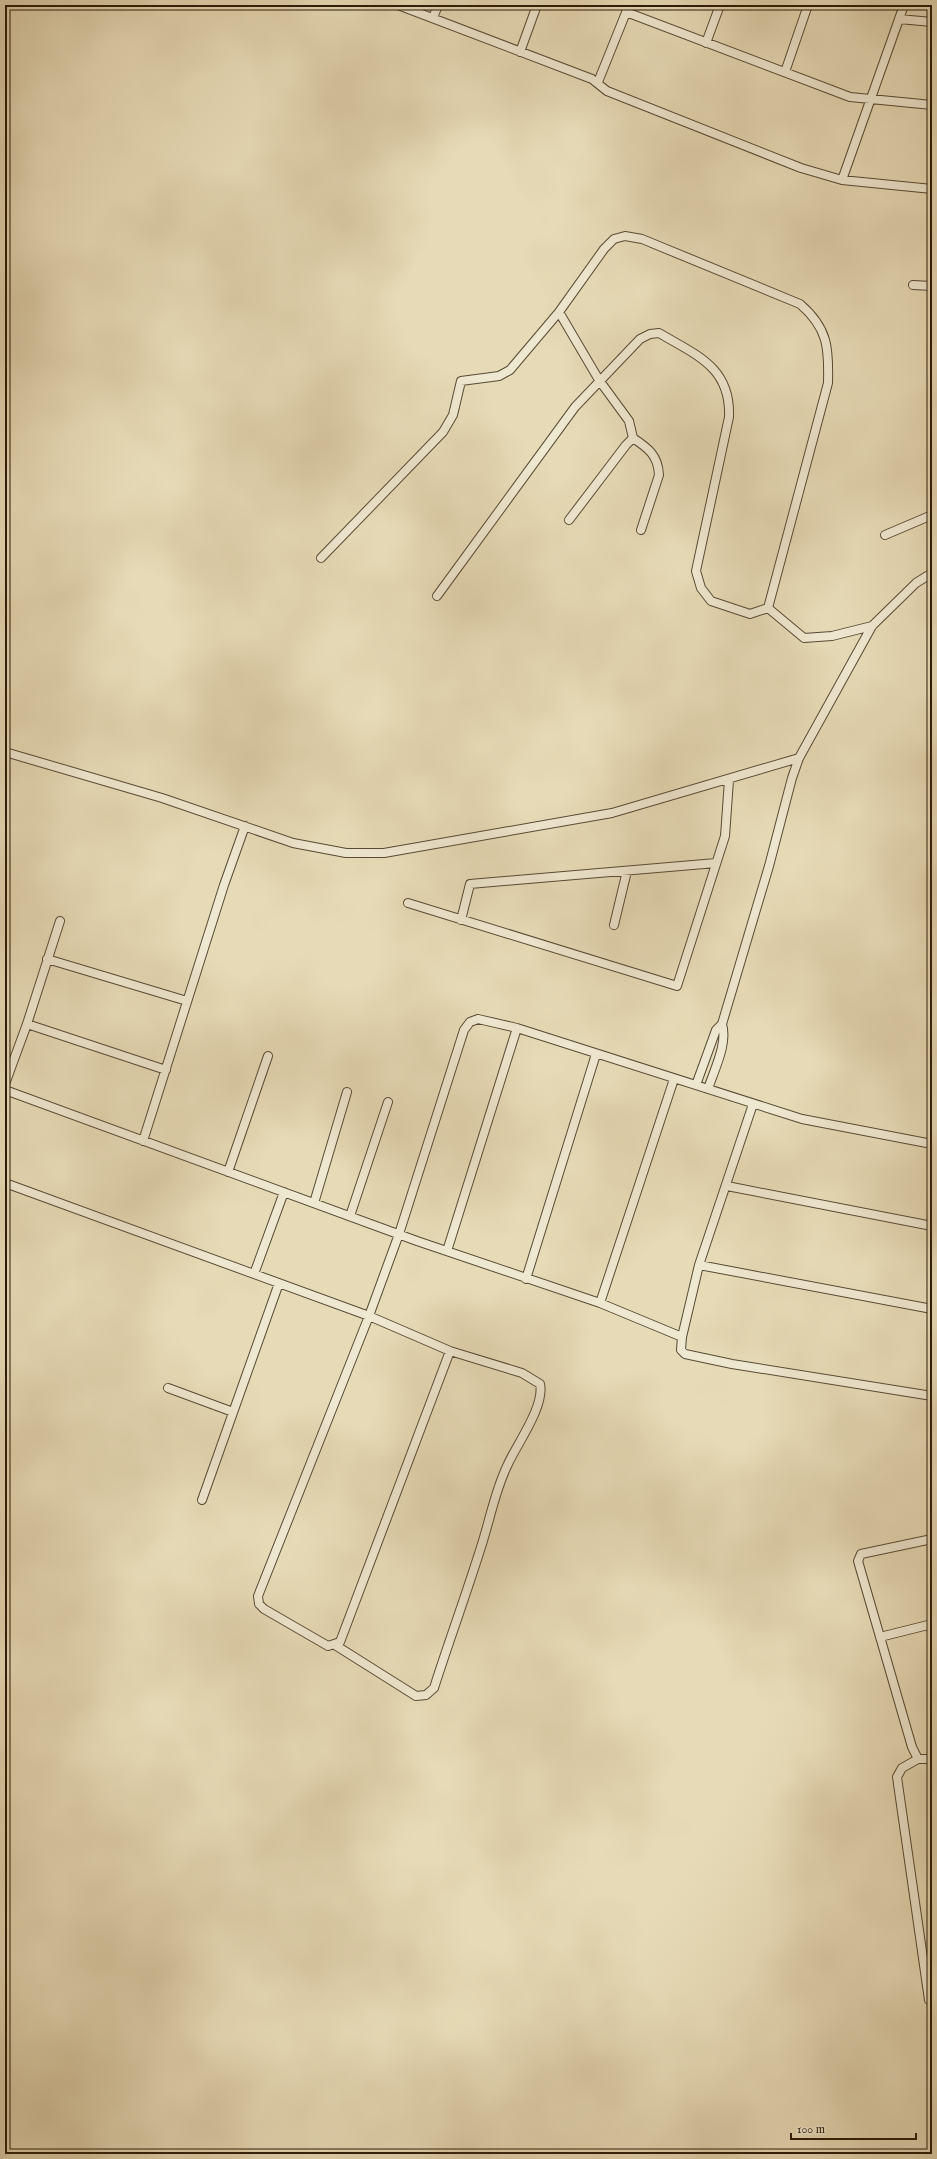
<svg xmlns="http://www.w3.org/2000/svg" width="937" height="2159" font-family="'IM FELL English',serif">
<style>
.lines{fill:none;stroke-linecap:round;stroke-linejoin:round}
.street-casing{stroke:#594a34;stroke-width:10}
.street{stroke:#efe8d0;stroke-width:8}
</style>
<rect width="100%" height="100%" fill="#e7dbb7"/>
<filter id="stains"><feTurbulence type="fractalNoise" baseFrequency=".005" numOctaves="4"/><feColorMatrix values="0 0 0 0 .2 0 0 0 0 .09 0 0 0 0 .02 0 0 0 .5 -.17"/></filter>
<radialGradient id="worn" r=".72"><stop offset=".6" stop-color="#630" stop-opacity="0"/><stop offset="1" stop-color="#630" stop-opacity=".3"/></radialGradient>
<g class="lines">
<g class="street-casing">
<path id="street" d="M398,5L592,79L607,91L801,168L842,180L932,189
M626,12L850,97L932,105
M433,18L438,5
M899,19L932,22
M706,43L720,5
M520,52L537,5
M785,72L808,5
M598,82L629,5
M842,180L904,5
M913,285L932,286
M559,312L599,380L629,421L633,438L626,445L569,520
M633,438C648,448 658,455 659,475L641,530
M885,535L932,515
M321,558L443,432L453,415L461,381L499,376L510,370L559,312L604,249L614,239L625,236L642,239L800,304C828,328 829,348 828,383L768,608L804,638L832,636L872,626
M437,596L575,407L640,339L650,334L659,333C696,355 731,367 729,417L696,571L701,588L711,601L750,614L768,608
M5,752L162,798L293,843L346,853H384L612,813L799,758
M408,903L677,986L725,836L729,780
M461,920L470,884L716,863
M614,925L627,871
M47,959L187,1001
M27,1024L166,1070
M5,1084L27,1024L60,921
M696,1085L716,1030L722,1024L769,866L792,778L799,758L872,626L916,583L932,573
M708,1089C714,1070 728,1044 722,1024
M5,1090L417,1241L600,1303L682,1337L699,1265L753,1104
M143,1141L224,885L245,826
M228,1172L268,1056
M5,1183L369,1316L450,1351L340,1642L328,1646L264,1609L259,1604L258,1596L369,1316L399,1234L464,1030L470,1022L478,1019L517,1028L802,1119L932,1144
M727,1186L932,1226
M314,1203L347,1092
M350,1216L388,1102
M447,1251L517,1028
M699,1265L932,1309
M254,1274L284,1192
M526,1279L596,1054
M600,1303L674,1079
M682,1337L681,1350L685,1354L732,1364L932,1396
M168,1388L233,1412
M202,1500L279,1283
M932,1539L861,1554L858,1561L912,1747L918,1759H932
M880,1637L932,1624
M335,1645L416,1696L426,1695L434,1688C449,1641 466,1595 481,1547C490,1520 495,1490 508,1464C517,1444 545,1406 540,1384L522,1373L450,1351
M918,1759L902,1768L897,1777L929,2000"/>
</g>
<use href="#street" class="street"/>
</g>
<rect width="937" height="2159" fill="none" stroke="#e7dbb7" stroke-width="20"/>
<rect x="6" y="6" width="925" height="2147" fill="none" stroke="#2a1a08" stroke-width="2"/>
<rect x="10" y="10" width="917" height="2139" fill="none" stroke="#2a1a08"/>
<path d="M791 2133v6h125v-6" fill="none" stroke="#2a1a08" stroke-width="2"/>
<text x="797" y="2133" font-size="12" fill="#2a1a08" stroke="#efe8d0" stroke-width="3" paint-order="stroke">100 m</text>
<rect width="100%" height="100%" filter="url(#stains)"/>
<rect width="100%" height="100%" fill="url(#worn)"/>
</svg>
